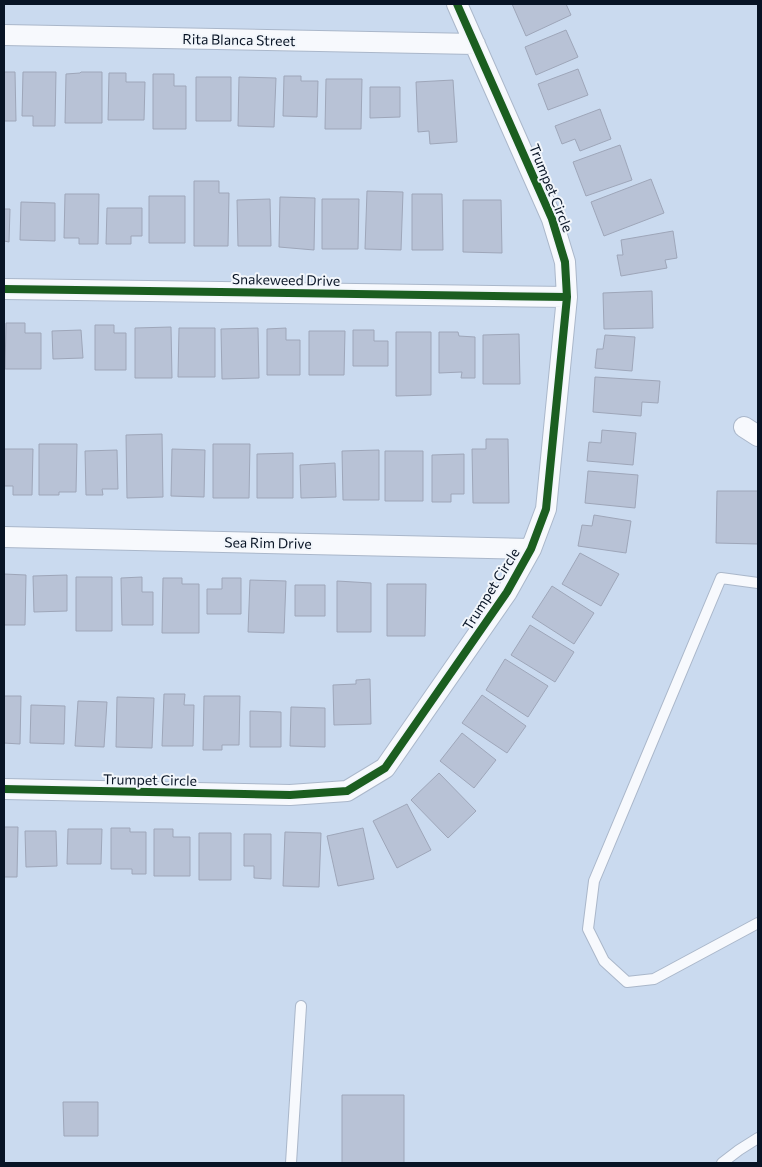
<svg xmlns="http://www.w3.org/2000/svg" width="762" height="1167" font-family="Commissioner,sans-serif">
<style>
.building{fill:#b8c2d6;stroke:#9ea6b9}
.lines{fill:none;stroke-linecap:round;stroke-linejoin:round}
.service-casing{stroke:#aab7ca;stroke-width:12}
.minor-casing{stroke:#aab7ca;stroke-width:22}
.service{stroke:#f7f9fd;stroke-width:10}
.minor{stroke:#f7f9fd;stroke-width:20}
.cycleway-casing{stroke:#f2f6fb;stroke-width:11}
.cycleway{stroke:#1b5e20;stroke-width:8}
.labels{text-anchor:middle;stroke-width:4;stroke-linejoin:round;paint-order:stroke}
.street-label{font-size:14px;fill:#081425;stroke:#f2f6fb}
</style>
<rect width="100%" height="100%" fill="#cadaef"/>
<path class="building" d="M512,4H566L571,15L526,36Z
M566,30L578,57L536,75L525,47Z
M578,69L588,95L548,110L538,84Z
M4,72H15L16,121H4Z
M23,72H56L55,126H33V116H22Z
M81,72H102V123H65L66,74L80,73Z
M109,73H126V82H145L144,120H108Z
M153,74H174V86H186V129H153Z
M284,76H301V81H318L317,117L283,116Z
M196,77H231V121H196Z
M239,77L276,78L274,127L238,126Z
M326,79H362L361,129H325Z
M453,80L457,142L430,144L429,131L418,132L416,82Z
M370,87H400V117L370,118Z
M600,109L611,139L580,151L575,139L562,144L555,126Z
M620,145L632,180L586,196L573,162Z
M651,179L664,213L604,236L591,202Z
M194,181H219V193H229L228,246H194Z
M367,191L403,192L401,250L365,249Z
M65,194H99L98,244H79V238H64Z
M412,194H442L443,250H412Z
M149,196H185V243H149Z
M280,197L315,198L314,250L279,247Z
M270,199L271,246H238L237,200Z
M322,199H359L358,249H322Z
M463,200H501L502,253L463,252Z
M21,202L55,203V241L20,240Z
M107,208H142V236H131V244H106Z
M4,209H10L9,242L4,241Z
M673,231L677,258L665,260L667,268L621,276L617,255H623L621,240Z
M652,291L653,328L604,329L603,293Z
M6,323H25V333H41V369H5Z
M95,325H114V333H126V370H95Z
M171,327L172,378H135V328Z
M179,328H215V377H178Z
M258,328L259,378L222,379L221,329Z
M286,328V340H300V375H267V329Z
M81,330L83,358L53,359L52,331Z
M353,330H374V341H388V366H353Z
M309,331H345L344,375H309Z
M396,332H431V395L396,396Z
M439,332H458L459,336L475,337V378H461L462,372L439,373Z
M519,334L520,384H483V335Z
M605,335L635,337L632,371L595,368L597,349H603Z
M595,377L660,381L658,403L642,402L641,416L593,412Z
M602,430L636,433L633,465L587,461L589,442L601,443Z
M162,434L163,497L127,498L126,435Z
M486,439H508L509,503H473L472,449H486Z
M39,444H77L76,492H59V495H39Z
M213,444H250L249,498H213Z
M4,449H33L32,495H13V486H4Z
M172,449L205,450L204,497L171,496Z
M117,450L118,489H102L103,495H86L85,451Z
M379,450V500H343L342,451Z
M385,451H423V501H385Z
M293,453V498H257V454Z
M464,454V494H451V502H432V455Z
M335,463L336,497L301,498L300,465Z
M588,471L638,475L635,508L585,503Z
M717,491H758V544L716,543Z
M594,515L631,521L626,553L578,546L582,525L592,526Z
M580,553L619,574L601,606L562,584Z
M4,574L26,575L25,625H4Z
M67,575V611L34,612L33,576Z
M76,577H112V631H76Z
M142,577V592H153V625H122L121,578Z
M163,578H182V584H199V633H162Z
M222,578H241V614H207V589H222Z
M250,580L286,581L284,633L248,632Z
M337,581L371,583V632H337Z
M387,584H426L425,636H387Z
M295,585H325V616H295Z
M552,586L594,613L574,644L532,617Z
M530,625L574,652L555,682L511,655Z
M505,659L548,686L528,717L486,690Z
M370,679L371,724L334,725L333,685L356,684V680Z
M164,694H185L184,705H194L193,746H162Z
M482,695L526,726L507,753L462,723Z
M4,696H21L20,744L4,743Z
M204,696H240L239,745H222V750H203Z
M117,697L154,698L152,748L116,747Z
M78,701L107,702L104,747L75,746Z
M31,705L65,706L64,744L30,743Z
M291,707L325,708V747L290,746Z
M250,711L281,712V747H250Z
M462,733L496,760L474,788L440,761Z
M439,773L476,811L448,838L411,800Z
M407,804L431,850L397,868L373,821Z
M4,827H18L17,877H4Z
M111,828H130V832H146V874H132V869H111Z
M363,828L374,879L338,886L327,836Z
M68,829H102L101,864H67Z
M154,829H173V837H190V876H154Z
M25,831H56L57,866L26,867Z
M285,832L321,833L319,887L283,886Z
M199,833H231V880H199Z
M244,834H271V879L254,878V866H244Z
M342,1095H404V1163H342Z
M63,1102H98V1136H64Z"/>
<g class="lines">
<g class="service-casing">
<path id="service" d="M758,583L721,578L594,881L588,929L604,961L627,982L654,979L758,923
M291,1163L301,1006
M722,1163L739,1150L758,1138"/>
</g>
<g class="minor-casing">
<path id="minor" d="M4,35L475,44
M4,289L567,297
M744,427L758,436
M4,537L531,549
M4,789L290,795L347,791L385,768L507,592L531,549L546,509L567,297L565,262L552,219L457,4"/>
</g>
<use href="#service" class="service"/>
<use href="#minor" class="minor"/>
<g class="cycleway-casing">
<path id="cycleway" d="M4,289L567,297
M4,789L290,795L347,791L385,768L507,592L531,549L546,509L567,297L565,262L552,219L457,4"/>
</g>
<use href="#cycleway" class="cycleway"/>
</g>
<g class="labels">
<g class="street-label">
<text transform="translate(239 40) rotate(1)" y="5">Rita Blanca Street</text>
<text transform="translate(551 188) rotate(68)" y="5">Trumpet Circle</text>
<text transform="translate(286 280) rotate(1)" y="5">Snakeweed Drive</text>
<text transform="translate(268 543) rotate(1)" y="5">Sea Rim Drive</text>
<text transform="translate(491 589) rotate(-58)" y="5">Trumpet Circle</text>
<text transform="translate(150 780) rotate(1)" y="5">Trumpet Circle</text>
</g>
</g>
<rect width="762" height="1167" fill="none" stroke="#081425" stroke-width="10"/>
</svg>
